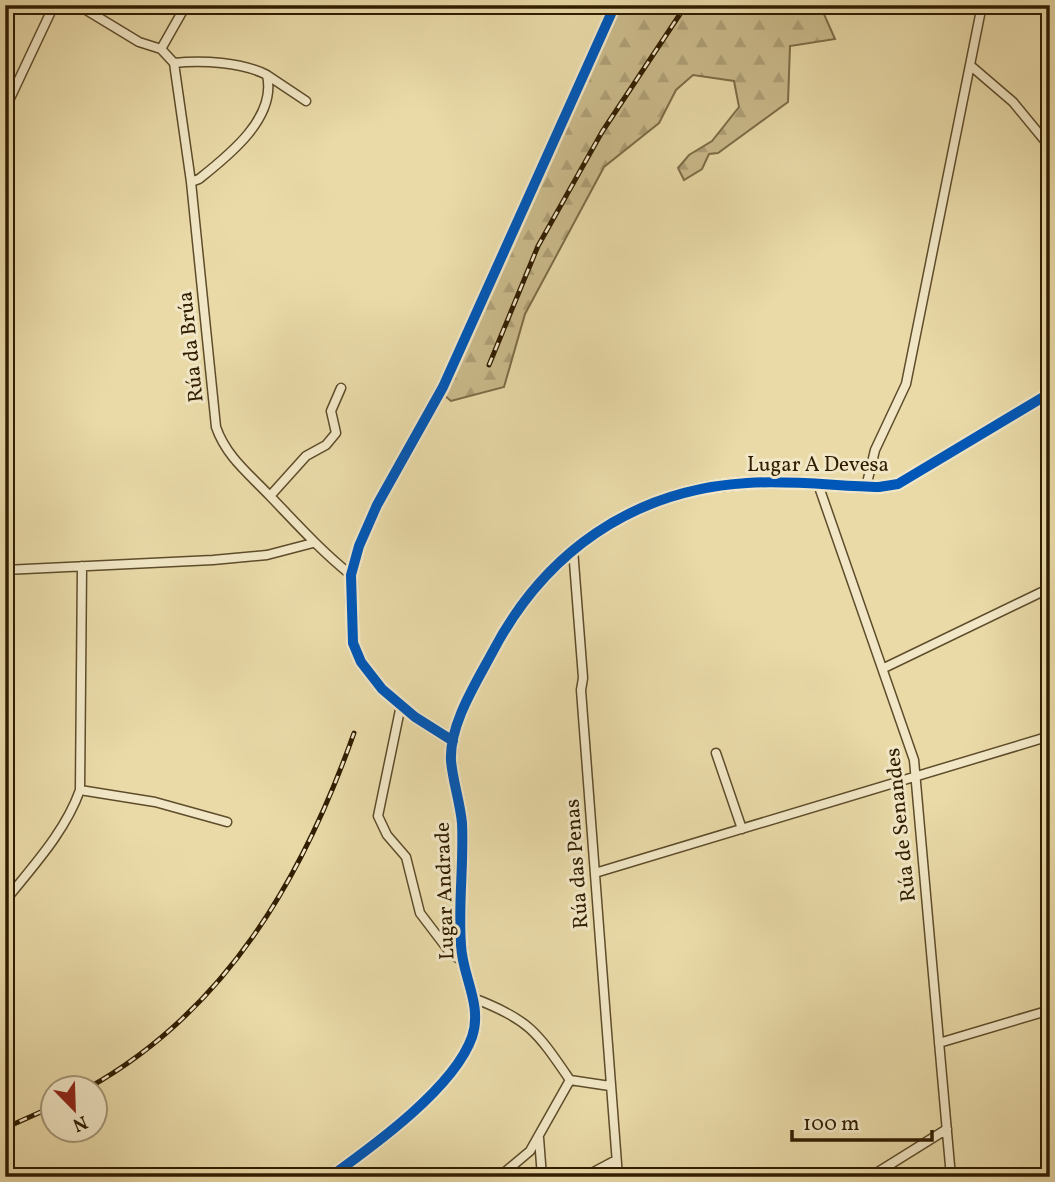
<svg xmlns="http://www.w3.org/2000/svg" width="1055" height="1182" font-family="Vollkorn,serif">
<style>
.forest{fill:url(#forest-firs);stroke:#7d6c46;stroke-width:2}
.lines{fill:none;stroke-linecap:round;stroke-linejoin:round}
.street-casing{stroke:#5e4c2a;stroke-width:11}
.secondary-casing{stroke:#301d00;stroke-width:14}
.street{stroke:#f1e7c6;stroke-width:8}
.secondary{stroke:#f1e7c6;stroke-width:10}
.rail-casing{stroke:#301d00;stroke-width:5}
.rail{stroke:#f1e7c6;stroke-width:2.5;stroke-dasharray:8;stroke-linecap:butt}
.cycleway-casing{stroke:#f1e7c6;stroke-width:15}
.cycleway{stroke:#0057b8;stroke-width:10}
.labels{text-anchor:middle;stroke-width:6;stroke-linejoin:round;paint-order:stroke}
.street-label{font-size:21px;fill:#301d00;stroke:#f1e7c6}
</style>
<defs>
<pattern id="forest-firs" width="22" height="20" patternUnits="userSpaceOnUse" patternTransform="scale(1.75)"><rect width="22" height="20" fill="#caba8b"/><path d="M5 1l3.5 6h-7zM16 11l3.5 6h-7z" fill="#ae9f76"/></pattern>
</defs>
<rect width="100%" height="100%" fill="#e9daa8"/>
<filter id="stains"><feTurbulence type="fractalNoise" baseFrequency=".00286" numOctaves="4"/><feColorMatrix values="0 0 0 0 .2 0 0 0 0 .09 0 0 0 0 .02 0 0 0 .5 -.17"/></filter>
<radialGradient id="worn" r=".72"><stop offset=".6" stop-color="#630" stop-opacity="0"/><stop offset="1" stop-color="#630" stop-opacity=".3"/></radialGradient>
<path class="forest" d="M622,5H820L835,39L790,46L788,102L718,153L709,154L702,169L684,180L678,168L689,155L712,141L739,107L734,81L693,75L676,90L659,123L604,167L525,314L504,387L451,401L445,396Z"/>
<g class="lines">
<g class="street-casing">
<path id="street" d="M78,5L139,42L161,49L174,63
M161,49L186,5
M174,63L191,182L216,427C226,456 248,473 269,495C296,523 320,550 351,575
M174,63C202,60 242,62 267,75C277,118 228,156 199,179L191,182
M971,66L1013,102L1050,147
M267,75L306,101
M5,109L54,5
M818,484L914,760L951,1177
M866,487L875,450L906,384L982,5
M270,496L306,456L326,445L336,433L331,411L341,388
M573,549L583,678L581,690L618,1177
M5,570L213,560L267,555L313,543
M884,668L1050,588
M401,705L378,816L387,835L406,857L420,913L452,955L463,961
M716,753L742,829
M80,790L155,802L227,822
M595,873L1050,736
M5,901C33,866 65,832 80,790L82,566
M473,998C529,1019 537,1032 570,1080L610,1086
M939,1043L1050,1010
M539,1138L542,1177
M465,1177H477
M499,1177L530,1151L570,1080
M584,1177L616,1160
M870,1177L947,1129"/>
</g>
<g class="secondary-casing">
<path id="secondary" d="M453,741L415,717L382,689L361,662L353,643L351,575L359,546L377,505L443,387L615,5
M330,1177C373,1146 454,1088 472,1037C483,1005 462,976 461,945C458,904 464,863 462,823C460,802 453,782 451,761C449,725 476,683 492,653C544,553 632,490 747,483C791,480 836,486 879,487L898,484L1050,393"/>
</g>
<use href="#street" class="street"/>
<use href="#secondary" class="secondary"/>
<g class="rail-casing">
<path id="rail" d="M489,365L538,246L602,132L686,5
M88,1088C226,1011 303,877 354,733
M5,1128L52,1107"/>
</g>
<use href="#rail" class="rail"/>
<g class="cycleway-casing">
<path id="cycleway" d="M453,741L415,717L382,689L361,662L353,643L351,575L359,546L377,505L443,387L615,5
M330,1177C373,1146 454,1088 472,1037C483,1005 462,976 461,945C458,904 464,863 462,823C460,802 453,782 451,761C449,725 476,683 492,653C544,553 632,490 747,483C791,480 836,486 879,487L898,484L1050,393"/>
</g>
<use href="#cycleway" class="cycleway"/>
</g>
<g class="labels">
<g class="street-label">
<text transform="translate(190 347) rotate(-96)" y="7">Rúa da Brúa</text>
<text x="818" y="471">Lugar A Devesa</text>
<text transform="translate(900 825) rotate(-96)" y="7">Rúa de Senandes</text>
<text transform="translate(576 864) rotate(-94)" y="7">Rúa das Penas</text>
<text transform="translate(444 891) rotate(-92)" y="7">Lugar Andrade</text>
</g>
</g>
<rect width="1055" height="1182" fill="none" stroke="#e9daa8" stroke-width="28"/>
<rect x="7" y="7" width="1041" height="1168" fill="none" stroke="#301d00" stroke-width="3.5"/>
<rect x="14" y="14" width="1027" height="1154" fill="none" stroke="#301d00" stroke-width="2"/>
<g transform="translate(74 1109) rotate(157)"><circle r="33" fill="#f1e7c6" stroke="#a49677" stroke-width="2"/>
<path d="M0-5L12 26L0 18L-12 26Z" fill="#8f2418"/>
<text y="-10" font-size="19" font-weight="bold" text-anchor="middle" fill="#301d00">N</text>
</g>
<path d="M792 1130v10h140v-10" fill="none" stroke="#301d00" stroke-width="3.5"/>
<text x="803" y="1130" font-size="21" fill="#301d00" stroke="#f1e7c6" stroke-width="5" paint-order="stroke">100 m</text>
<rect width="100%" height="100%" filter="url(#stains)"/>
<rect width="100%" height="100%" fill="url(#worn)"/>
</svg>
